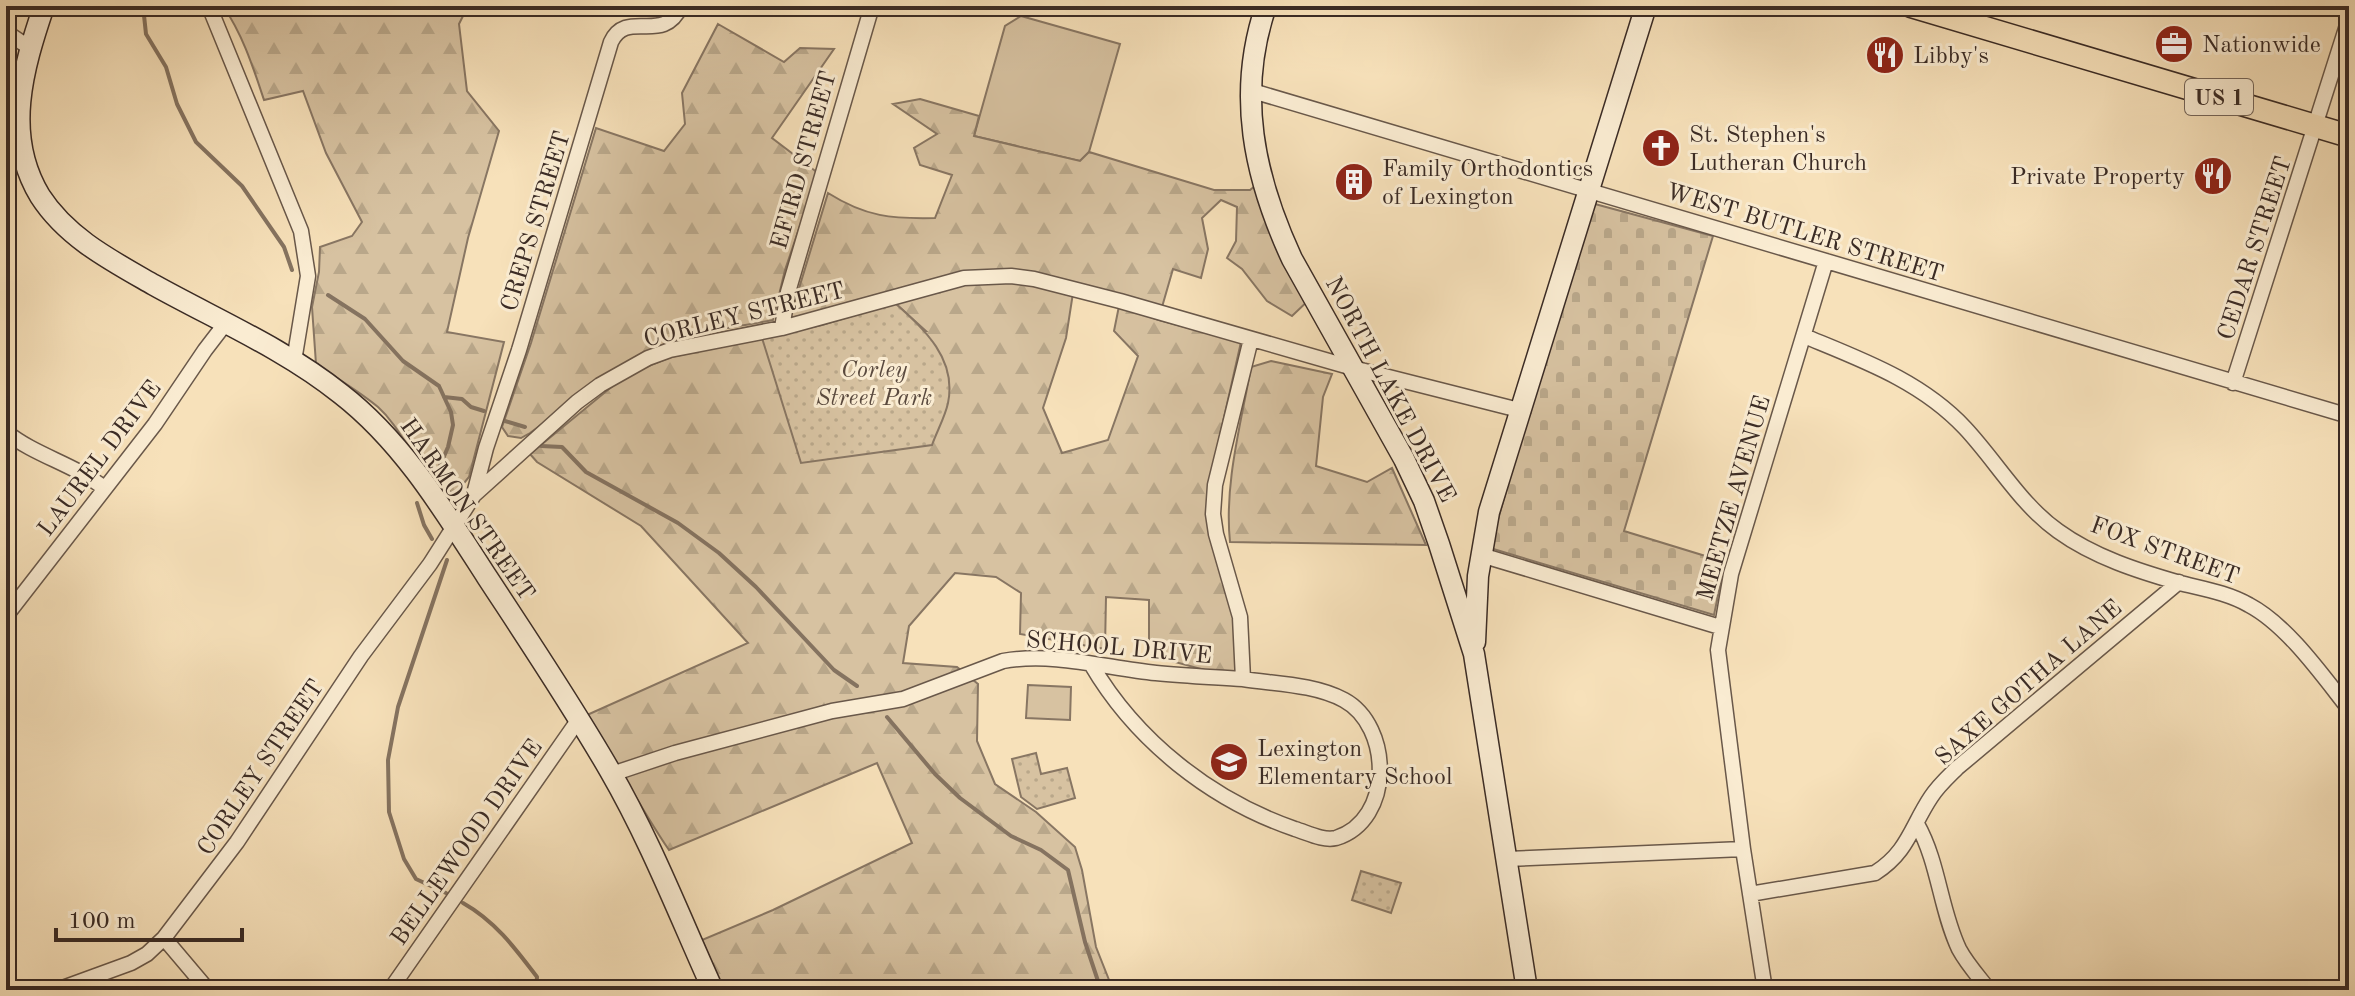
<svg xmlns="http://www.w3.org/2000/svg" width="2355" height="996" font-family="'Old Standard TT',serif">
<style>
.grass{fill:#d7c2a1;stroke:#887663;stroke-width:2}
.forest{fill:url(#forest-firs);stroke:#887663;stroke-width:2}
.cemetery{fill:url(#cemetery-stones);stroke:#887663;stroke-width:2}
.park{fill:url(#park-dots);stroke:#887663;stroke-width:2}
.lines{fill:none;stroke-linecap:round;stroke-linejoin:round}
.stream{stroke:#857360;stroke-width:4}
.street-casing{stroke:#69584a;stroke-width:17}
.secondary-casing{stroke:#3a2b25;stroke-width:23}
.primary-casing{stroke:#3a2b25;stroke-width:25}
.street{stroke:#faecd2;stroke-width:14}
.secondary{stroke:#faecd2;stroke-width:20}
.primary{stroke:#f7e1ba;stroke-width:22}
.labels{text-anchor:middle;stroke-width:6;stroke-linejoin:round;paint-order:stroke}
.shield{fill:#faecd2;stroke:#746559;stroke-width:2}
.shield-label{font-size:22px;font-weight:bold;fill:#3a2b25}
.poi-label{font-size:24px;fill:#3a2b25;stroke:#faecd2;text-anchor:start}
.street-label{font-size:24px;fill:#3a2b25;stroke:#faecd2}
.park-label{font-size:24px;font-style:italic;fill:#59493e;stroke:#faecd2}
</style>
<defs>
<pattern id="forest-firs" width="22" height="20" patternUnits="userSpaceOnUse" patternTransform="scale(2)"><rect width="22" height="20" fill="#d7c2a1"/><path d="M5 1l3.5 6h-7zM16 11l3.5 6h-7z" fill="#b9a78a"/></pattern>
<pattern id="cemetery-stones" width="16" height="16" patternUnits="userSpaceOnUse" patternTransform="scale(2)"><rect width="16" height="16" fill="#d7c2a1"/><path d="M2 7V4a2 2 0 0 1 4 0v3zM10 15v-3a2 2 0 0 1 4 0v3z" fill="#b9a78a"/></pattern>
<pattern id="park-dots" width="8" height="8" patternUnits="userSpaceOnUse" patternTransform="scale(2)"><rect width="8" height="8" fill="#d7c2a1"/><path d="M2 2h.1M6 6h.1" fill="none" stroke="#b9a78a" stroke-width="1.8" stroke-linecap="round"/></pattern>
</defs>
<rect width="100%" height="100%" fill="#f7e1ba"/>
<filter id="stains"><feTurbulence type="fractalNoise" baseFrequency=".0025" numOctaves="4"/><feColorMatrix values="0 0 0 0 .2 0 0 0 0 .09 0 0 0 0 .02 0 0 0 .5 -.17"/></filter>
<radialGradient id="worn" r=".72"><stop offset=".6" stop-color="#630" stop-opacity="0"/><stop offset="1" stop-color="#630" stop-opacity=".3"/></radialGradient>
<path class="grass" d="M1021,16L1120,44L1089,152L1080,161L974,136L1005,26Z
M1028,685L1071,687L1070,720L1026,718Z"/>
<path class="forest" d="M223,6H468L459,24L467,91L499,131L468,238L447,332L504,342L469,477L455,494C417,478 407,433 378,407C359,391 336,378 316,364L312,307L319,272L320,247L352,236L362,222L326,153L303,91L264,100C253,67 243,35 223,6Z
M718,24L784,62L800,48L834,49L772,138L818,173L785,270L773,320C743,326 711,329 682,338C625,354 577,399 530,433L521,438L508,436L502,427L531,343L596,128L664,151L685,124L682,93Z
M920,99L979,116L974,136L1080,161L1089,152L1214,190H1250L1261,181L1313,296L1292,316L1267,301L1242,269L1227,258L1236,241L1237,207L1221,200L1202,218L1208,249L1201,278L1173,269L1162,307L1011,273L790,318L828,193C866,217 892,219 935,218L952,175L920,165L914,148L937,134L893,104Z
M986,277L1073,293L1066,338L1043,408L1062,453L1108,440L1138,356L1114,331L1119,306L1159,320L1241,342L1209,484L1232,598L1238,679L1149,655V600L1106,597L1105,649L1020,634L1021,593L996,577L955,573L909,626L903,663L957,667L978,684L977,741L995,784L1036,812L1075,847L1082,870L1096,947L1113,990H723L702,940L773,910L912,843L877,763L669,850C639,806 615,759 587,715L748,643L641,526L537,462L530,454L626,375L671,357L762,338L926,331L895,303Z
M1271,361L1332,374L1323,397L1316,466L1367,482L1392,468L1426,545L1230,542C1224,484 1241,424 1251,367Z"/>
<path class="cemetery" d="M1595,204L1713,236L1624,531L1725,562L1714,615L1490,548L1515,459Z"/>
<path class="park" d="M895,303C925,330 957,359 948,403C945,417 937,431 932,445L801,463L762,338L822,325Z
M1036,753L1041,774L1067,768L1075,798L1037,809L1021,797L1012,759Z
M1361,871L1401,883L1391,913L1352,900Z"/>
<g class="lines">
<path class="stream" d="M143,6L146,34L166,67L177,104L196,142L242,186L284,247L292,270
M328,295L365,319L403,361L439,386L451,412L453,425L448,447L436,475
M444,397L462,399L471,407L484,411
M505,421L525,427
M541,446L562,447L586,472L678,523L719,553L756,587L834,670L857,686
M417,503L424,525L432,539
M887,717L935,774L960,798L1011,836L1041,850L1068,870L1085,942L1101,990
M446,893L416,879L404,859L389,812L388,760L398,707L447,560
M463,903C495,921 515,948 537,977L536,990"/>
<g class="street-casing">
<path id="street" d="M209,6L301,231L308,276L294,361
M6,32L30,48
M1249,90L2349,416
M782,328L788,292L872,6
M1804,336C1862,360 1921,381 1965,428C1996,461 2021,505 2058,531C2094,557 2138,571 2180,583C2204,589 2228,593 2249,605C2287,625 2322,675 2349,709
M2233,383L2349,19
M6,432C36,456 74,464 104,488
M474,494L486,448L519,350L611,42C627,8 663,46 681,6
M1481,555L1720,627
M6,616L155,424L205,350L225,324
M1091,664C1136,741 1211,800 1295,829C1308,833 1323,841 1336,838C1394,820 1392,726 1344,700C1314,684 1275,684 1243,679
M612,774L675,753L832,711L903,699L1003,661C1054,652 1106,668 1156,673C1185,676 1214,677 1243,679L1240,617L1216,534L1213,514L1215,485L1251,339
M1917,824C1939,863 1940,909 1959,949C1967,964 1979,977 1989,990
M1507,859L1743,849
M1750,894L1875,873C1908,852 1911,827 1931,797C1938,786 1948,777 1957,768L2179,582
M164,938L208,990
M57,990L131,963L147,954L164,938L237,842L361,656L430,564L474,495L577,402L600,385L648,358L670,350L782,328L964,278L1011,276L1034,279L1120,301L1353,368L1519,410
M390,990L579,719
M1765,990L1743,849L1718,650L1731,574L1826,261"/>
</g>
<g class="secondary-casing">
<path id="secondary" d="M44,6C23,68 3,135 40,196C67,238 112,261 154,285C217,320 285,349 341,394C403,442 445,512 487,577C529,641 572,705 610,771C650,840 680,917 713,990
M1266,6C1236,94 1254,177 1292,259L1404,459L1424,501L1439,544L1474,654L1527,990
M1475,642L1478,576L1489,512L1646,6"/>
</g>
<g class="primary-casing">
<path id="primary" d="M1911,6L2349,136"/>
</g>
<use href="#street" class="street"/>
<use href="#secondary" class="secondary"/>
<use href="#primary" class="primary"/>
</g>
<defs>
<g id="office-disc" transform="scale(2)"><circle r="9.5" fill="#8f2418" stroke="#faecd2"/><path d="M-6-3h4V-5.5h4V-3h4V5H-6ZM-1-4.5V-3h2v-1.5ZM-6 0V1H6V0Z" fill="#fff"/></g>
<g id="restaurant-disc" transform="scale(2)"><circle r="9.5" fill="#8f2418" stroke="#faecd2"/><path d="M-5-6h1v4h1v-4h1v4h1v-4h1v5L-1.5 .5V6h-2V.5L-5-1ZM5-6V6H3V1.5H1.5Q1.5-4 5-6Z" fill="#fff"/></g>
<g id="church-disc" transform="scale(2)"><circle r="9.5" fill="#8f2418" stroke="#faecd2"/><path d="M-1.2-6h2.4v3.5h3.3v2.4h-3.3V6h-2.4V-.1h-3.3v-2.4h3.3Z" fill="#fff"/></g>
<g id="building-disc" transform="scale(2)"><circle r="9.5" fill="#8f2418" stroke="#faecd2"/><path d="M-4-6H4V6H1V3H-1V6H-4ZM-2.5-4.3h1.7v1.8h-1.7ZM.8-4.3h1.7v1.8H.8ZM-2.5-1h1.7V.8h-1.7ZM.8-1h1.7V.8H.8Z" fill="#fff"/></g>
<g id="school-disc" transform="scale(2)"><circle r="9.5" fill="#8f2418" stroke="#faecd2"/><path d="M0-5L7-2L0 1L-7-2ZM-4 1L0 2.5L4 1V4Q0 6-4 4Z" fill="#fff"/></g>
</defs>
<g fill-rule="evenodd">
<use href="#office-disc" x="2174" y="44"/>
<use href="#restaurant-disc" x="1885" y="55"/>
<use href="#church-disc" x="1661" y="148"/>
<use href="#restaurant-disc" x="2213" y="176"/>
<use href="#building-disc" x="1354" y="182"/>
<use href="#school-disc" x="1229" y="762"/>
</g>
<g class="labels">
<rect class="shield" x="2185" y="79" width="68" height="36" rx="6"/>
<g class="shield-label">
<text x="2219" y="105">US 1</text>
</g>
<g class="poi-label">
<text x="2202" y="52">Nationwide</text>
<text x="1913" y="63">Libby's</text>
<text x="1689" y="142">St. Stephen's<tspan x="1689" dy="28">Lutheran Church</tspan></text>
<text x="1382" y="176">Family Orthodontics<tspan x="1382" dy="28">of Lexington</tspan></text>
<text x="2185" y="184" text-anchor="end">Private Property</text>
<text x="1257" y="756">Lexington<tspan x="1257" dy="28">Elementary School</tspan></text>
</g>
<g class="street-label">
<text transform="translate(803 160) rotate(-74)" y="8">EFIRD STREET</text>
<text transform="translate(535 221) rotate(-73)" y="8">CREPS STREET</text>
<text transform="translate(1805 232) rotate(17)" y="8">WEST BUTLER STREET</text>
<text transform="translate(2254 248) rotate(-72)" y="8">CEDAR STREET</text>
<text transform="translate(744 314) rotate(-14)" y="8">CORLEY STREET</text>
<text transform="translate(1391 389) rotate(62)" y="8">NORTH LAKE DRIVE</text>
<text transform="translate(99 458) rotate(-53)" y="8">LAUREL DRIVE</text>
<text transform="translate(1733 498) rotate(-74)" y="8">MEETZE AVENUE</text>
<text transform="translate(468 509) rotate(55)" y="8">HARMON STREET</text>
<text transform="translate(2165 550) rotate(20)" y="8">FOX STREET</text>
<text transform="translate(1119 647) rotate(5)" y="8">SCHOOL DRIVE</text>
<text transform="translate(2028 682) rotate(-41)" y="8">SAXE GOTHA LANE</text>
<text transform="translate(260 767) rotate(-56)" y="8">CORLEY STREET</text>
<text transform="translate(466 842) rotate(-55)" y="8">BELLEWOOD DRIVE</text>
</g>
<g class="park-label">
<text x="874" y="377">Corley<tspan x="874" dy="28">Street Park</tspan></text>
</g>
</g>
<rect width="2355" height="996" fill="none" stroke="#f7e1ba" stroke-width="32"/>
<rect x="8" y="8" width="2339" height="980" fill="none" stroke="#3a2b25" stroke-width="4"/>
<rect x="16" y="16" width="2323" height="964" fill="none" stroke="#3a2b25" stroke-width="2"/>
<path d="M56 928v12h186v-12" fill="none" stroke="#3a2b25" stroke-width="4"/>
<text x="68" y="928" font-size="24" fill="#3a2b25" stroke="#faecd2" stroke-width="6" paint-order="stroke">100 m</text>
<rect width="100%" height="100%" filter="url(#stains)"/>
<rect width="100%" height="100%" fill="url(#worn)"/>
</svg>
